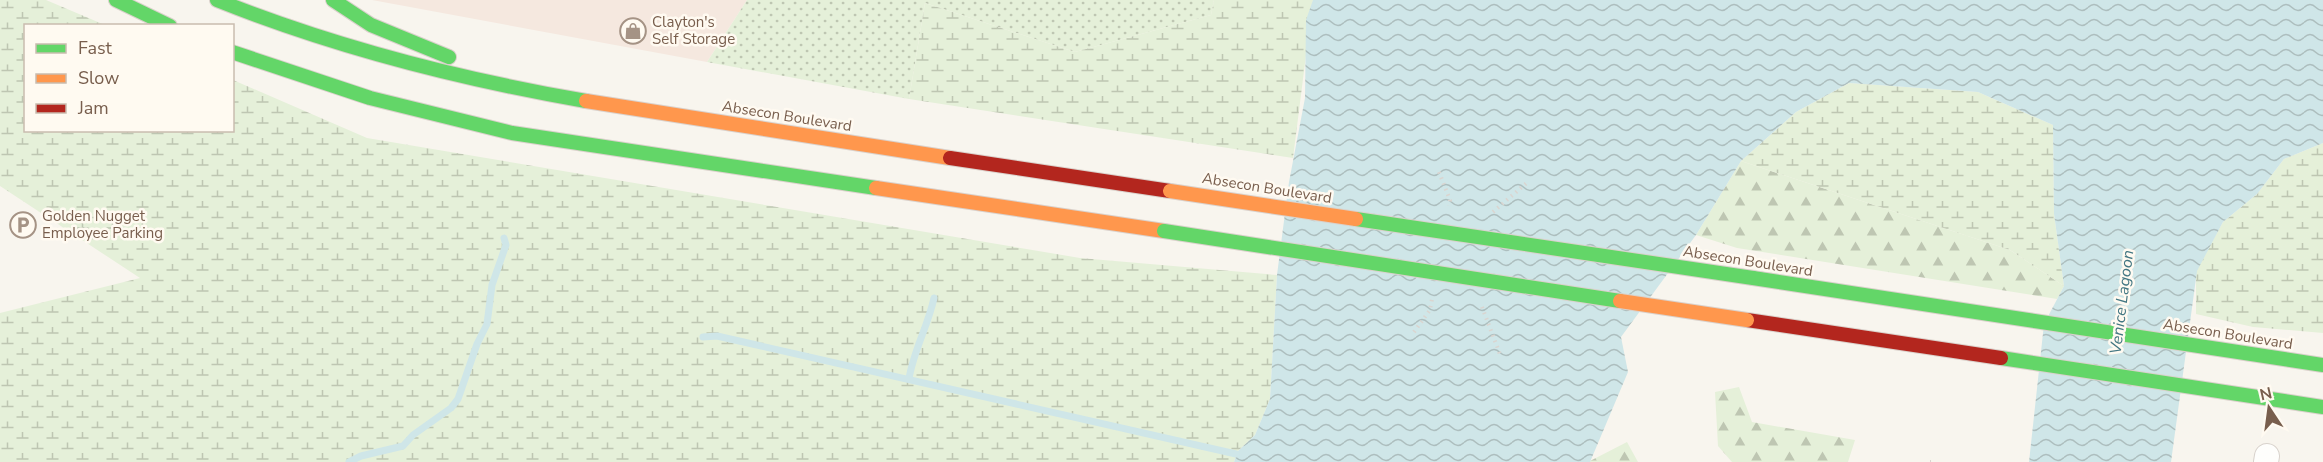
<svg xmlns="http://www.w3.org/2000/svg" width="2323" height="462" font-family="'Nunito Sans',sans-serif">
<style>
.commercial{fill:#f5e8df}
.grass{fill:url(#grass-dots)}
.forest{fill:url(#forest-firs)}
.wetland{fill:url(#wetland-marsh)}
.water{fill:url(#water-waves)}
.lines{fill:none;stroke-linecap:round;stroke-linejoin:round}
.stream{stroke:#cfe6e8;stroke-width:7}
.street-casing{stroke:#d8d2cc;stroke-width:26}
.fast-casing{stroke:#dad1cb;stroke-width:16}
.slow-casing{stroke:#dad1cb;stroke-width:16}
.jam-casing{stroke:#dad1cb;stroke-width:16}
.path{stroke:#dad5d0;stroke-width:4;stroke-dasharray:1.5 4.5;stroke-linecap:butt}
.street{stroke:#fefefc;stroke-width:24}
.fast{stroke:#63d668;stroke-width:14}
.slow{stroke:#ff974d;stroke-width:14}
.jam{stroke:#b3261e;stroke-width:14}
.fast-bridge-casing{stroke:#dad1cb;stroke-width:16;stroke-linecap:butt}
.slow-bridge-casing{stroke:#dad1cb;stroke-width:16;stroke-linecap:butt}
.fast-bridge{stroke:#63d668;stroke-width:14}
.slow-bridge{stroke:#ff974d;stroke-width:14}
.labels{text-anchor:middle;stroke-width:5;stroke-linejoin:round;paint-order:stroke}
.poi-label{font-size:15px;fill:#785e4d;stroke:#fffaf1;text-anchor:start}
.street-label{font-size:15px;fill:#785e4d;stroke:#fffaf1}
.water-label{font-size:16px;font-style:italic;fill:#437783;stroke:#fffaf1}
</style>
<defs>
<pattern id="grass-dots" width="8" height="8" patternUnits="userSpaceOnUse" patternTransform="scale(1.5)"><rect width="8" height="8" fill="#e5f0d9"/><path d="M2 2h.1M6 6h.1" fill="none" stroke="#bec6b2" stroke-width="1.8" stroke-linecap="round"/></pattern>
<pattern id="forest-firs" width="22" height="20" patternUnits="userSpaceOnUse" patternTransform="scale(1.5)"><rect width="22" height="20" fill="#e5f0d9"/><path d="M5 1l3.5 6h-7zM16 11l3.5 6h-7z" fill="#bec6b2"/></pattern>
<pattern id="wetland-marsh" width="20" height="14" patternUnits="userSpaceOnUse" patternTransform="scale(1.5)"><rect width="20" height="14" fill="#e5f0d9"/><path d="M1 5h8M5 5V1M11 12h8M15 12V8" fill="none" stroke="#bec6b2"/></pattern>
<pattern id="water-waves" width="16" height="10" patternUnits="userSpaceOnUse" patternTransform="scale(1.5)"><rect width="16" height="10" fill="#cfe6e8"/><path d="M0 5q4-4 8 0t8 0" fill="none" stroke="#adbebe"/></pattern>
</defs>
<rect width="100%" height="100%" fill="#f8f5ee"/>
<path class="commercial" d="M372,0H747L707,62Z"/>
<path class="grass" d="M747,0H1214L1211,15L1075,52L925,3L909,99L707,62Z"/>
<path class="forest" d="M1741,161L2010,250L2064,286L2057,299L1737,248L1696,235Z
M1739,387L1752,422L1855,440L1848,462H1732L1718,446L1715,392Z
M1627,442L1638,462H1590V461Z"/>
<path class="wetland" d="M0,0H46L105,25L26,26V130H232L233,80L367,138L1080,258L1277,275L1270,399L1255,435L1238,451L1234,462H0V313L140,278L0,186Z
M1214,0H1313L1293,158L909,99L925,3L1075,52L1211,15Z
M1849,83L1978,92L2053,125L2054,214L2064,286L2010,250L1741,161L1796,112Z
M2323,143V333L2253,327L2196,314V271L2223,222L2257,194L2284,159Z"/>
<path class="water" d="M1313,0H2323V143L2284,159L2257,194L2223,222L2197,271L2171,462H2029L2044,324L2064,286L2054,214L2053,125L1978,92L1849,83L1796,112L1741,161L1696,235L1621,337L1628,372L1590,462H1234L1238,451L1255,435L1270,399L1277,275L1289,182L1305,98L1306,20Z"/>
<g class="lines">
<path class="stream" d="M703,337L717,336L1236,454
M909,379C913,352 928,326 934,298
M349,462L361,456L403,446L413,435L451,408L458,399L477,344L487,324L492,285L506,245L504,238"/>
<g class="street-casing">
<path id="street" d="M2266,462L2267,456"/>
</g>
<g class="fast-casing">
<path id="fast" d="M116,0L170,26
M217,0C337,48 459,79 586,101
M333,0L371,25L449,57
M232,52L370,98L512,133L876,188
M1753,278L2323,365
M2001,358L2323,407"/>
</g>
<g class="slow-casing">
<path id="slow" d="M586,101L950,158
M876,188L1164,231"/>
</g>
<g class="jam-casing">
<path id="jam" d="M950,158L1170,191
M1747,320L2001,358"/>
</g>
<path class="path" d="M1439,172L1450,200L1449,206
M1493,212L1529,181
M1482,307L1501,357
M1414,332L1430,310L1432,299
M1930,462H1931"/>
<use href="#street" class="street"/>
<use href="#fast" class="fast"/>
<use href="#slow" class="slow"/>
<use href="#jam" class="jam"/>
<g class="fast-bridge-casing">
<path id="fast-bridge" d="M1356,219L1753,278
M1164,231L1620,301"/>
</g>
<g class="slow-bridge-casing">
<path id="slow-bridge" d="M1170,191L1356,219
M1620,301L1747,320"/>
</g>
<use href="#fast-bridge" class="fast-bridge"/>
<use href="#slow-bridge" class="slow-bridge"/>
</g>
<defs>
<g id="shop-ring" transform="scale(1.35)"><circle r="9.5" fill="#fffaf1" stroke="#a59385" stroke-width="1.5"/><path d="M-5-2.5h2.3a2.7 3.5 0 0 1 5.4 0H5L5.5 6h-11ZM-1.5-2.5h3a1.5 2.3 0 0 0-3 0Z" fill="#a59385"/></g>
<g id="parking-ring" transform="scale(1.35)"><circle r="9.5" fill="#fffaf1" stroke="#a59385" stroke-width="1.5"/><path d="M-3.5-5.5H1a3.5 3.5 0 0 1 0 7H-1V5.5H-3.5ZM-1-3.4V-.6H.8a1.4 1.4 0 0 0 0-2.8Z" fill="#a59385"/></g>
</defs>
<g fill-rule="evenodd">
<use href="#shop-ring" x="633" y="31"/>
<use href="#parking-ring" x="23" y="225"/>
</g>
<g class="labels">
<g class="poi-label">
<text x="652" y="27">Clayton's<tspan x="652" dy="17">Self Storage</tspan></text>
<text x="42" y="221">Golden Nugget<tspan x="42" dy="17">Employee Parking</tspan></text>
</g>
<g class="street-label">
<text transform="translate(787 116) rotate(9)" y="5">Absecon Boulevard</text>
<text transform="translate(1267 188) rotate(9)" y="5">Absecon Boulevard</text>
<text transform="translate(1748 261) rotate(9)" y="5">Absecon Boulevard</text>
<text transform="translate(2228 334) rotate(9)" y="5">Absecon Boulevard</text>
</g>
<g class="water-label">
<text transform="translate(2121 302) rotate(-83)" y="6">Venice Lagoon</text>
</g>
</g>
<rect x="24" y="24" width="210" height="108" fill="#fffaf1" stroke="#c9bcaf" stroke-width="1.5"/>
<rect x="36" y="44" width="30" height="9" fill="#63d668" stroke="#c9bcaf" stroke-width="1.5"/>
<text x="78" y="54" font-size="18" fill="#785e4d">Fast</text>
<rect x="36" y="74" width="30" height="9" fill="#ff974d" stroke="#c9bcaf" stroke-width="1.5"/>
<text x="78" y="84" font-size="18" fill="#785e4d">Slow</text>
<rect x="36" y="104" width="30" height="9" fill="#b3261e" stroke="#c9bcaf" stroke-width="1.5"/>
<text x="78" y="114" font-size="18" fill="#785e4d">Jam</text>
<g transform="translate(2269 408) rotate(347)" stroke="#fffaf1" stroke-width="4.5" paint-order="stroke">
<path d="M0-4.5L10 22L0 15L-10 22Z" fill="#785e4d"/>
<text y="-9" font-size="16" font-weight="bold" text-anchor="middle" fill="#785e4d">N</text>
</g>
</svg>
